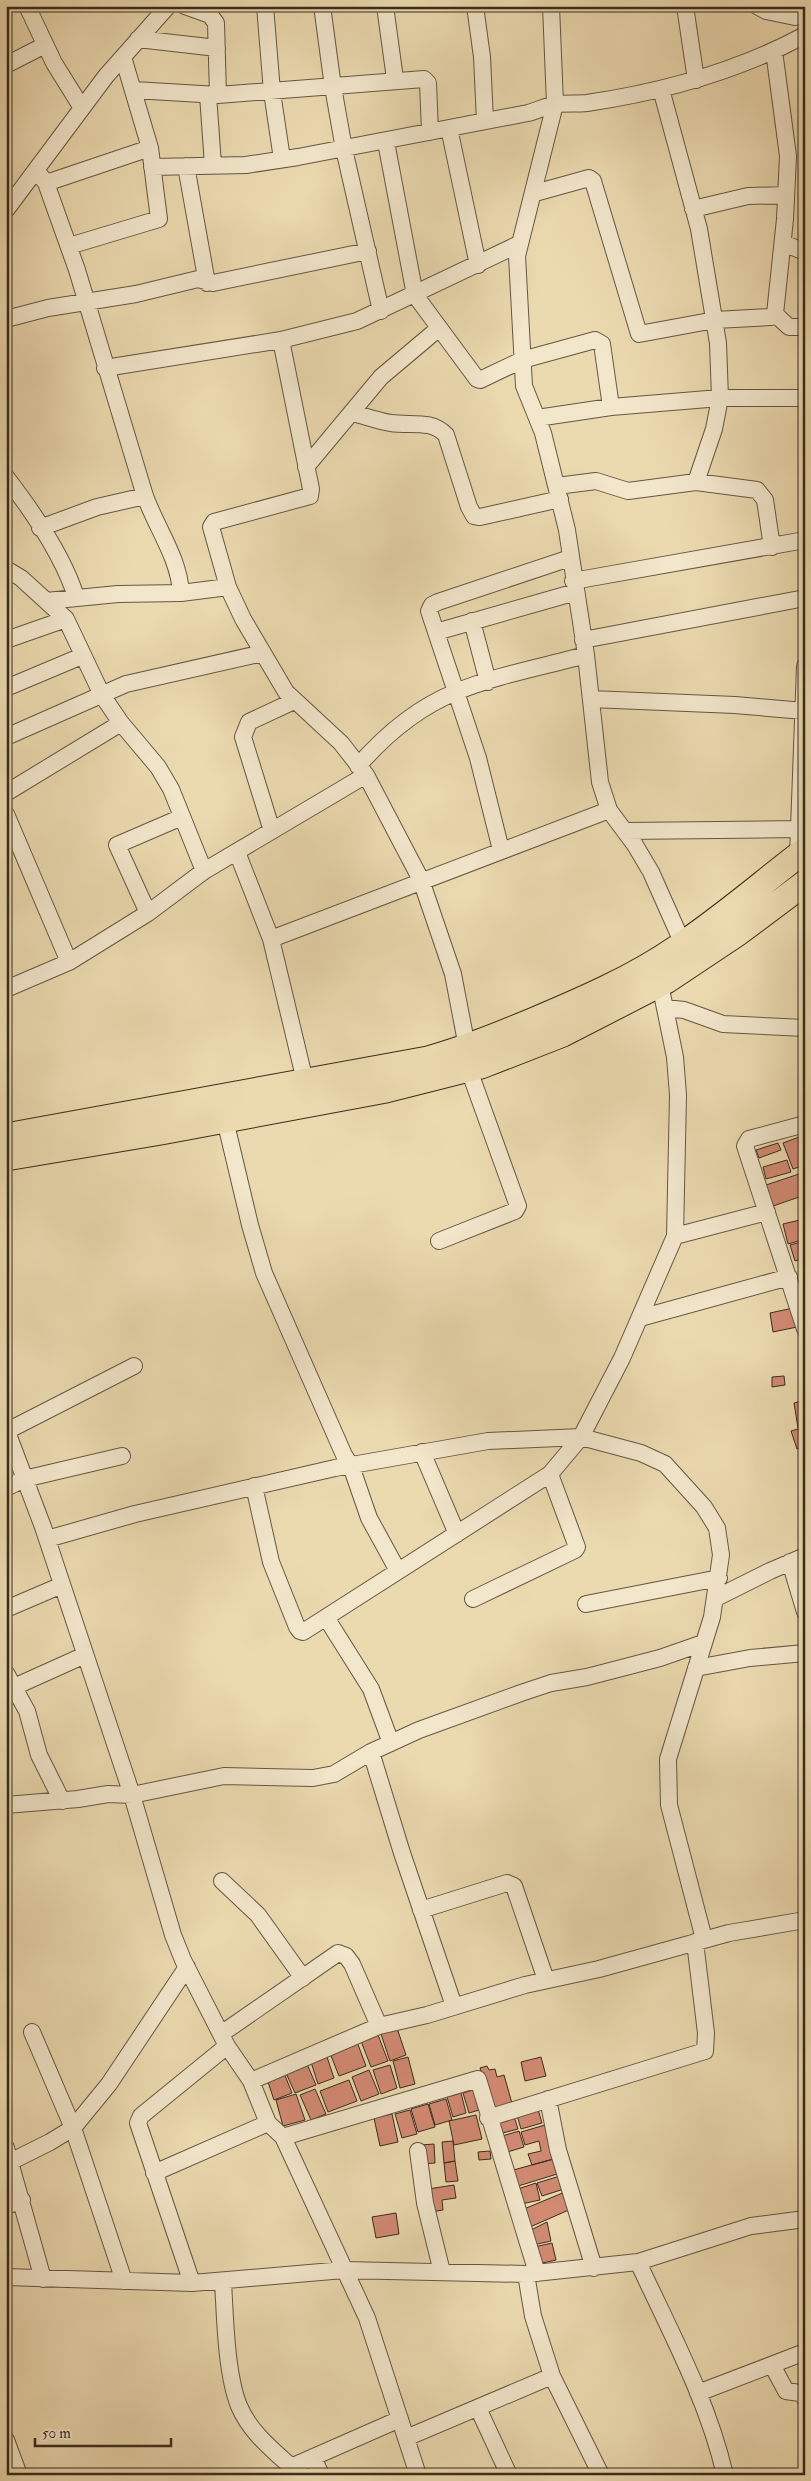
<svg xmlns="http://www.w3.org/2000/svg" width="811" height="2481" font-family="'IM FELL Double Pica',serif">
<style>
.building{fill:#d28a73;stroke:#382c1d}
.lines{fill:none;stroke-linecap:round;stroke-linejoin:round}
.street-casing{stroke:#655742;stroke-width:18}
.primary-casing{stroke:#382c1d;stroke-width:27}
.street{stroke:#f2e6cb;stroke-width:16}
.primary{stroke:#ebd9af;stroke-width:25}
</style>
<rect width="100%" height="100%" fill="#ebd9af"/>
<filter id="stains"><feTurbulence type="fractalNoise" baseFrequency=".004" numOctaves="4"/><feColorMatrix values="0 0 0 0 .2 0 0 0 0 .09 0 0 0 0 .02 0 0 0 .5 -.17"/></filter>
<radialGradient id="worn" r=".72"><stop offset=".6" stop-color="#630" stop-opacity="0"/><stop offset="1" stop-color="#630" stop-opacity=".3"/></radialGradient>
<path class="building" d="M799,1137L805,1152V1165L793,1169L783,1143Z
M778,1143L781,1150L759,1158L756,1150Z
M787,1160L791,1172L766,1179L763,1167Z
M805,1172V1195L773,1206L766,1185Z
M804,1219L805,1239L788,1244L783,1224Z
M805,1241V1258L795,1261L790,1245Z
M793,1308L797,1327L773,1332L770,1313Z
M784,1376L785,1385L772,1387V1377Z
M805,1400V1426L798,1428L794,1403Z
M805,1427V1446L797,1449L791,1431Z
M397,2028L406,2055L390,2061L381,2034Z
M378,2035L388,2061L371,2067L361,2041Z
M805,2035V2055L800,2036Z
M357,2042L366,2066L339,2076L330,2053Z
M327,2057L334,2078L318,2084L311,2062Z
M408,2057L415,2084L400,2088L393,2061Z
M541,2057L546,2076L525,2081L521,2062Z
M307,2064L316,2085L295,2093L286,2073Z
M390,2065L397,2088L381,2094L373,2070Z
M487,2066L489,2070L495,2069L497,2077L504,2075L513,2107L493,2113L480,2068Z
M369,2070L379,2094L361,2101L352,2077Z
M284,2073L292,2093L274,2100L267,2079Z
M801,2076H805V2091H804Z
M349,2080L357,2101L328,2112L320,2091Z
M315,2089L326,2114L311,2120L300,2095Z
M473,2090L479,2110L469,2113L463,2093Z
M461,2093L466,2113L453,2117L447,2097Z
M296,2094L305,2120L283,2126L276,2100Z
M446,2099L452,2120L435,2125L429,2104Z
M428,2104L435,2127L418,2132L411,2109Z
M537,2106L542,2123L521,2129L516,2112Z
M410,2110L417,2134L402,2138L395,2114Z
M513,2113L518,2129L499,2134L494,2119Z
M392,2114L398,2142L380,2146L374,2118Z
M476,2115L482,2139L454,2145L449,2121Z
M545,2125L554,2159L532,2165L528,2154L541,2151L539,2141L525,2145L521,2132Z
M519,2131L524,2147L504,2153L499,2137Z
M453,2141L455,2161L444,2163L442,2142Z
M434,2144L435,2163L422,2164L421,2145Z
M490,2151L491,2159L479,2160L478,2152Z
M553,2159L557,2174L515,2187L510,2171Z
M455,2161L458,2181L446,2182L444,2163Z
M560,2176L564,2189L542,2196L537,2183Z
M536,2183L540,2200L521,2204L515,2190Z
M454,2185L456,2198L442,2200L443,2210L431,2212L428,2189Z
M565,2192L571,2209L530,2227L524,2209Z
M396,2213L399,2234L376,2238L372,2217Z
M547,2222L551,2241L533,2245L529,2231Z
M552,2243L556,2260L538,2264L534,2247Z"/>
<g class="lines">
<g class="street-casing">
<path id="street" d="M27,6L54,63L82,108
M185,6L210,15L216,23L218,95
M265,6L272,92L282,159
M322,6L333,87L344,149L381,311
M385,6L395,79
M475,6L482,57L485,121
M551,6L555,104L517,256L524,386L543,433L567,530L586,655L600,782L609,810L635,845L651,872L683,944
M685,6L696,80
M757,6L766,11L795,17
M138,39L217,48
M6,65L45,45
M661,89L699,229L718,343L720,398L714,429L696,482
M134,90L218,95L424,79L428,83L430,132
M208,95L213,165
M449,128L478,265
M386,142L415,295L477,379L480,380L522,360L595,340L602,344L611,407
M186,166L207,283
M152,167L246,165L298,157L528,113C537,111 547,105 557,104C567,103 577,104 587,103C662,92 738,71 805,35
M36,170L46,183L77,270L145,496C157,529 179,558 181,593
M46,183L150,148
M535,193L589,178L593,181L639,334L715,320L771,317L775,314L785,219L788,156L774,51
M693,209L748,196L786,195
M6,210L106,76L168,6
M783,243L805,252
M69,246L159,219L150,148L123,57
M775,314L789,327H805
M6,319L48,308L136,294L198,279L213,283L368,251
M281,340L311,489L310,496L214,522L211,527L228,587L243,619L286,692L341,743L366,775L421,880L453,974L467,1047
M105,368L281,340L357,321L519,244
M353,413C365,416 378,421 391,423C411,426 431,419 446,435L469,507L474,516L480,517L560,499
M537,418L611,407L720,398H805
M306,467L381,377L438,329
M6,477C33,512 63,555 76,597
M557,486L596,481L628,491L696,482L757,490L765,500L772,547
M40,528L97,507L145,496
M6,569L21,578L66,619L102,695L121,723L158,767L171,789L204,871
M573,581L805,540
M46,601L118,594L181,593L228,587
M472,621L488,682
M436,632L576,592
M6,640L66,619
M583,640L805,598
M6,688L82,656
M591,699L735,705L804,711
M6,737L126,684L263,653
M358,766C385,735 419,707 456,692C493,676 546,666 586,655
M6,793L121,723
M6,814L69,962
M272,831L243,737L249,722L294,701
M625,831L799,829
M501,850L478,758L429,611L432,605L438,602L570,558
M237,852L271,939L305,1081
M798,856L805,666
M148,913L117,845L182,817
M271,939L609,810
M6,989L69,962L148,913L204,871L366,775
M665,1008L684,1010L723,1024L805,1028
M225,1120L250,1225L264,1273L344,1455L351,1466L369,1518L398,1571
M805,1124L749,1139L745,1146L805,1329
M675,1236L767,1212
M439,1241L515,1211L518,1206L469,1070
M640,1318L789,1277
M6,1429L43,1527L132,1795L173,1935L183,1960L227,2046L251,2081L268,2123L283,2137L367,2318L418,2475
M7,1431L134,1366
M422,1452L457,1534
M254,1486L271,1562L297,1627L300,1631L303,1632L550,1474L581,1437L622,1358L675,1236L678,1095L675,1057L660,984
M6,1488L24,1479L122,1456
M47,1539L135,1514L335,1468L488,1441L581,1437L641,1453L665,1464L704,1507L717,1528L721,1555L712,1617L668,1759L669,1805L704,1939
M790,1562L805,1612
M716,1598L770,1571L805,1556
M473,1599L575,1550L577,1547L550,1474
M586,1604L719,1578
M6,1609L62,1585
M327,1619L371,1689L391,1743
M696,1668L750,1658L805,1653
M6,1673L27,1711L39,1755L62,1801
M14,1687L85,1655
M371,1752L402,1853L454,2006
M6,1805L78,1799L108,1794L132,1795L224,1776L313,1778L334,1774L371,1752L419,1730L521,1693L551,1683L587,1677L660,1658L703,1643
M222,1881L258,1915L303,1978
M421,1910L507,1883L514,1886L546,1980
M32,2032L73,2128L124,2281
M221,2034L338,1953L346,1956L352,1964L379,2026
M251,2081L379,2026L427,2015L525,1985L599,1969L729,1933L805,1920
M548,2099L558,2150L594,2268
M488,2118L705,2051L706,2033L695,1942
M283,2137L478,2079L537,2273
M6,2148L43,2279
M418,2151L425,2203L442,2272
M12,2161L50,2142L73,2128L109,2084L187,1967
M154,2173L268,2123
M6,2206L22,2200
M638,2262C670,2331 708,2401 725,2475
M526,2274L533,2316L552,2376L601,2475
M6,2277L192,2283L344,2270L526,2274L638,2262L751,2226L805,2219
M223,2281C225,2316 226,2374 239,2406C249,2430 269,2447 288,2464L293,2466L400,2419
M192,2283L138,2123L141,2116L227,2046
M772,2365L786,2391L800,2393L805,2398
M698,2393L805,2352
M478,2408L509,2475
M406,2438L552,2376
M6,2440L19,2475
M313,2457L321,2475"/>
</g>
<g class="primary-casing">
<path id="primary" d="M6,1136L428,1059C464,1049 498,1035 532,1021C582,1000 633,978 678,947C722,918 763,882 805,850
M6,1158L161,1132L386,1090L481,1066L563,1034L666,981L738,933L805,883"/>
</g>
<use href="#street" class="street"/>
<use href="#primary" class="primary"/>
</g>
<rect width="811" height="2481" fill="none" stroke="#ebd9af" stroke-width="25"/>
<rect x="8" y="8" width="796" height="2466" fill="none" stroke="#382c1d" stroke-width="2.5"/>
<rect x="12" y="12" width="786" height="2456" fill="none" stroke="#382c1d"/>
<path d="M35 2438v8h136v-8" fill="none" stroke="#382c1d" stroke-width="2.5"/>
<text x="42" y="2438" font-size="15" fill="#382c1d" stroke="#f2e6cb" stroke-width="4" paint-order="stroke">50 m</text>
<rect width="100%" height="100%" filter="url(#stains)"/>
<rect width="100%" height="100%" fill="url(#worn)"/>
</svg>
